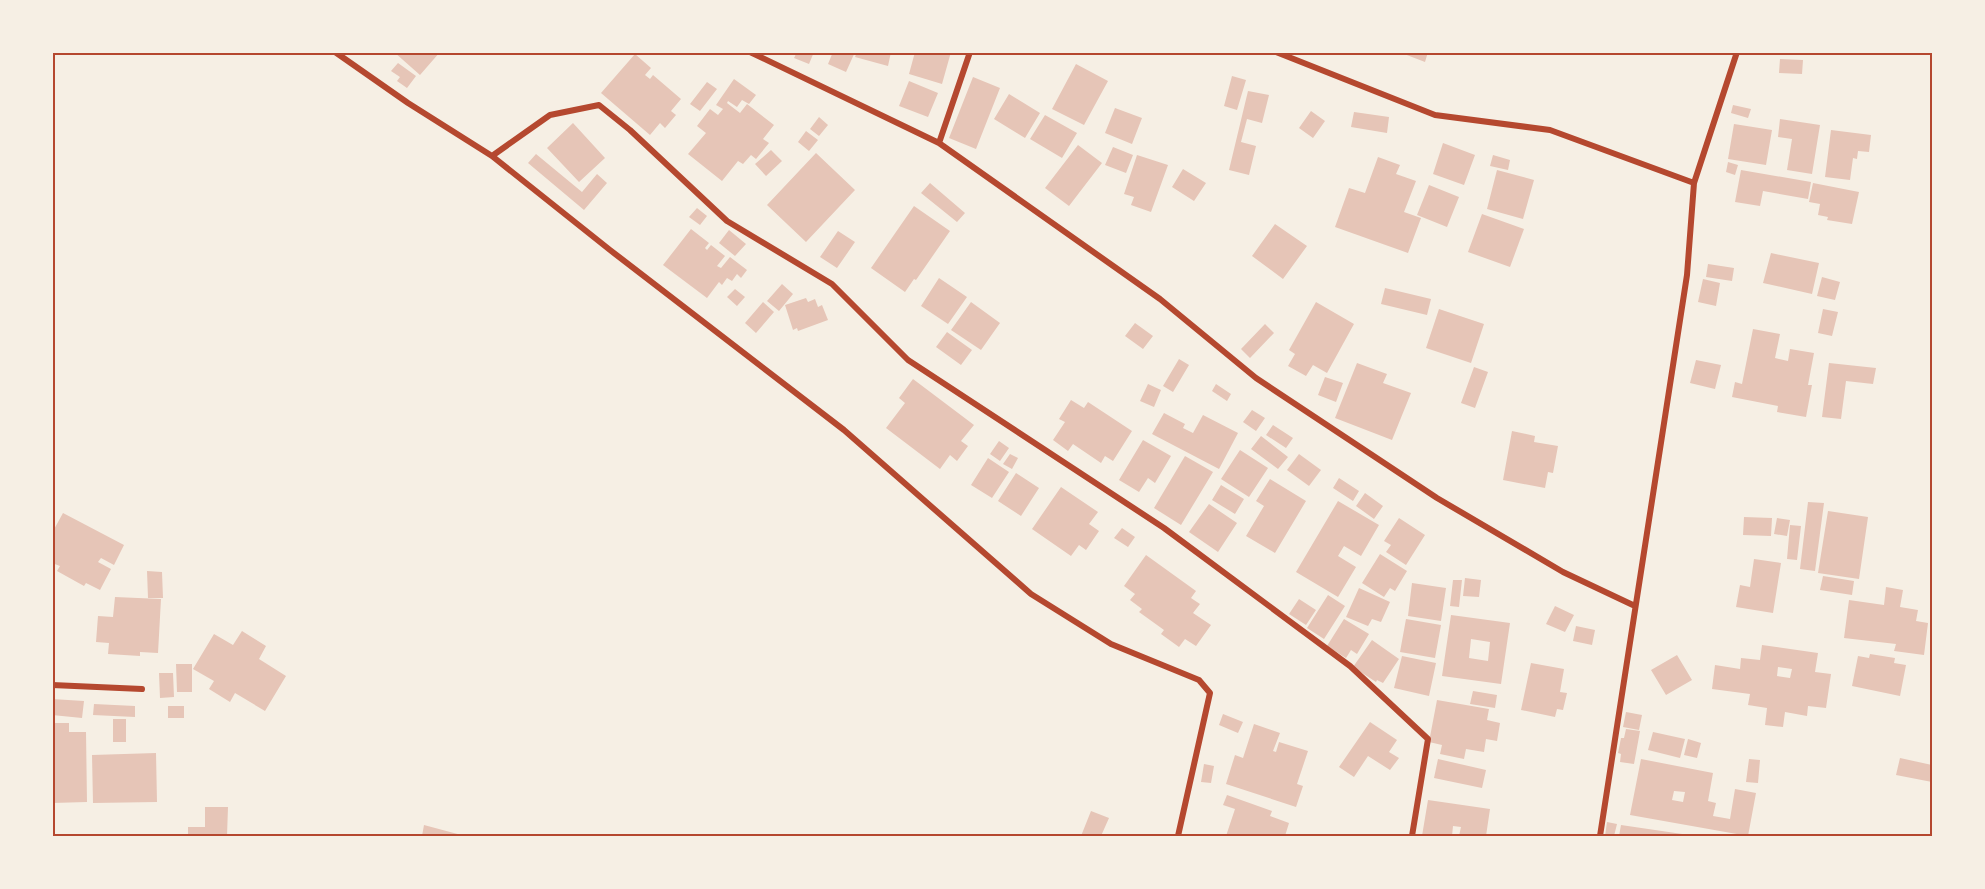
<svg xmlns="http://www.w3.org/2000/svg" width="1985" height="889" font-family="'Roboto Serif',serif">
<style>
.building{fill:#e6c5b7;fill-rule:evenodd}
.lines{fill:none;stroke-linecap:round;stroke-linejoin:round}
.minor{stroke:#b5482f;stroke-width:6}
.neatline{fill:none;stroke:#b5482f;stroke-width:2}
</style>
<rect width="100%" height="100%" fill="#f6efe4"/>
<path class="building" d="M394,52H440L420,75Z
M797,52H814L809,64L794,58Z
M833,52H855L846,72L828,64Z
M857,52H891L888,66L855,57Z
M915,52H951L942,84L909,74Z
M1399,52H1428L1425,62Z
M635,54L651,68L645,75L650,79L653,75L681,99L671,111L676,115L665,128L660,123L650,135L601,93Z
M1780,59L1803,60L1802,74L1779,73Z
M398,63L416,76L407,88L397,81L400,77L391,71Z
M1076,64L1108,81L1084,125L1052,109Z
M1232,76L1246,80L1237,110L1224,106Z
M973,77L1000,88L976,149L949,138Z
M734,79L756,95L749,104L742,100L737,107L728,101L727,103L740,113L747,104L774,125L763,139L769,143L756,159L751,155L743,164L738,161L722,181L688,154L706,133L697,126L710,109L718,115L723,109L716,105Z
M909,81L938,93L928,117L899,106Z
M707,82L717,89L700,111L690,104Z
M1248,91L1269,95L1262,123L1247,119L1241,142L1256,146L1249,175L1229,170Z
M1009,94L1040,113L1025,138L994,119Z
M1733,105L1751,109L1748,118L1731,113Z
M1115,108L1142,118L1132,144L1105,133Z
M1311,111L1325,121L1313,138L1299,128Z
M1354,112L1389,117L1387,133L1351,127Z
M1045,115L1077,133L1062,158L1030,139Z
M819,117L828,125L819,136L810,129Z
M1780,119L1820,125L1812,174L1787,170L1792,139L1778,137Z
M573,123L605,158L579,182L547,148Z
M1734,124L1772,130L1766,165L1728,159Z
M1831,130L1871,135L1869,152L1858,151L1857,159L1853,158L1850,180L1825,177Z
M806,131L818,140L809,151L798,142Z
M1443,143L1475,155L1464,185L1433,174Z
M1078,145L1102,163L1069,206L1045,188Z
M1113,147L1133,155L1126,173L1105,165Z
M771,150L782,161L766,176L755,164Z
M816,153L855,190L806,242L767,205Z
M536,154L582,192L597,174L607,183L584,210L528,163Z
M1137,155L1168,165L1151,212L1131,205L1134,197L1124,194Z
M1493,155L1510,160L1508,170L1490,166Z
M1378,157L1400,165L1396,174L1416,181L1404,212L1421,218L1408,253L1335,227L1349,188L1365,193Z
M1728,162L1738,165L1735,175L1726,172Z
M1183,169L1206,183L1194,201L1172,187Z
M1497,170L1534,180L1523,219L1487,209Z
M1741,170L1811,182L1808,199L1763,191L1760,206L1735,202Z
M930,183L965,213L957,222L921,193Z
M1813,183L1859,192L1852,224L1827,220L1828,217L1818,215L1820,204L1809,202Z
M1429,185L1459,197L1447,227L1417,215Z
M914,206L950,231L916,280L914,279L905,292L871,268Z
M697,208L707,216L700,225L689,217Z
M1482,214L1524,229L1510,267L1468,252Z
M1275,224L1307,246L1283,279L1252,256Z
M691,229L709,243L705,248L707,250L711,245L725,256L717,266L721,268L730,257L747,270L741,278L737,274L732,281L727,278L722,285L719,282L707,298L663,265Z
M729,230L746,244L735,256L719,243Z
M838,231L855,242L837,268L820,257Z
M1771,253L1819,263L1812,294L1763,283Z
M1708,264L1734,268L1732,281L1706,277Z
M1822,277L1840,282L1835,300L1817,296Z
M939,278L967,297L948,324L921,306Z
M1703,279L1720,283L1716,306L1698,302Z
M782,284L793,294L779,311L767,301Z
M1385,288L1431,299L1427,315L1381,304Z
M735,289L745,297L737,306L727,297Z
M806,298L808,302L815,299L818,307L822,305L828,320L798,331L797,328L793,330L785,305Z
M763,302L774,312L756,333L745,323Z
M971,302L1000,323L981,350L951,330Z
M1316,302L1354,324L1327,373L1313,365L1306,376L1288,366L1295,354L1289,350Z
M1439,309L1484,324L1471,363L1426,348Z
M1823,309L1838,312L1832,336L1818,333Z
M1135,323L1153,336L1143,349L1125,336Z
M1265,324L1274,333L1250,358L1241,349Z
M1753,329L1780,334L1775,358L1788,361L1790,349L1814,353L1808,385H1812L1806,417L1777,412L1778,406L1732,397L1735,382L1742,384Z
M947,332L972,350L961,365L936,347Z
M1179,359L1189,365L1173,392L1163,386Z
M1696,360L1721,365L1715,389L1690,383Z
M1357,363L1387,374L1383,383L1411,393L1392,440L1335,418Z
M1829,363L1876,368L1873,384L1846,381L1841,419L1822,417Z
M1474,367L1488,372L1475,408L1461,403Z
M1325,377L1343,383L1336,402L1318,395Z
M913,379L974,425L961,441L968,446L957,461L950,455L940,469L886,428L905,403L899,398Z
M1148,384L1161,390L1154,407L1140,401Z
M1216,384L1231,394L1227,401L1212,391Z
M1071,400L1084,408L1088,402L1132,431L1113,461L1105,456L1101,463L1073,444L1068,451L1053,440L1065,422L1059,419Z
M1252,410L1265,418L1256,431L1243,422Z
M1164,413L1185,424L1183,428L1193,433L1203,415L1238,433L1219,469L1152,434Z
M1273,425L1293,438L1286,448L1266,435Z
M1512,431L1535,436L1534,442L1558,446L1553,473L1548,472L1545,488L1503,480Z
M1261,436L1288,457L1278,469L1251,449Z
M1143,440L1171,456L1155,483L1148,478L1139,492L1119,480Z
M999,441L1009,448L1000,461L990,454Z
M1240,450L1268,468L1249,497L1221,479Z
M1010,454L1018,458L1012,469L1003,464Z
M1299,454L1321,470L1309,486L1287,470Z
M1185,456L1213,472L1181,525L1154,508Z
M988,458L1009,472L992,498L971,485Z
M1016,473L1039,488L1021,516L998,501Z
M1339,478L1359,491L1353,501L1333,488Z
M1270,479L1306,501L1275,553L1246,536L1264,506L1256,501Z
M1221,485L1244,499L1235,514L1212,500Z
M1061,487L1098,512L1089,524L1099,531L1086,550L1079,545L1071,556L1032,529Z
M1365,493L1383,506L1374,519L1356,506Z
M1338,501L1379,525L1361,556L1344,546L1338,556L1356,567L1338,597L1296,572Z
M1808,502L1824,503L1815,571L1800,569Z
M1209,504L1237,523L1218,552L1189,532Z
M1828,511L1868,517L1859,579L1818,573Z
M63,513L124,545L114,565L101,558L98,562L111,569L100,590L86,583L84,586L57,571L60,566L52,563V533Z
M1744,517L1772,518L1771,536L1743,535Z
M1399,518L1425,535L1406,565L1386,552L1391,545L1384,541Z
M1777,518L1790,520L1787,536L1774,534Z
M1790,525L1801,526L1797,560L1787,559Z
M1122,528L1135,537L1128,547L1114,538Z
M1380,554L1407,571L1395,591L1390,588L1384,597L1362,583Z
M1146,555L1196,591L1191,598L1200,604L1193,613L1211,625L1196,646L1185,639L1179,647L1161,634L1164,630L1139,612L1142,609L1130,600L1135,594L1124,586Z
M1754,559L1781,563L1773,613L1736,607L1740,585L1750,587Z
M147,571L162,572L163,598H148Z
M1823,576L1854,581L1852,595L1820,590Z
M1465,578L1481,580L1479,597L1463,596Z
M1453,580H1462L1459,607L1450,606Z
M1412,583L1446,588L1441,621L1408,616Z
M1886,587L1903,590L1900,607L1918,610L1916,621L1928,623L1924,655L1894,651L1896,644L1844,638L1849,600L1884,605Z
M1359,588L1390,602L1381,622L1372,619L1368,626L1346,617Z
M1328,595L1345,606L1324,639L1307,628Z
M115,597L161,599L158,653L140,652V656L108,654L109,643L96,642L98,616L113,617Z
M1299,599L1316,610L1306,625L1289,614Z
M1555,606L1574,615L1565,632L1546,624Z
M1451,615L1510,623L1501,684L1442,676ZM1471,639L1490,642L1488,661L1469,658Z
M1344,619L1369,634L1357,654L1351,650L1346,658L1327,646Z
M1406,619L1441,625L1435,658L1400,652Z
M1576,626L1595,630L1592,645L1573,641Z
M242,631L266,646L259,659L286,676L265,711L235,693L230,702L209,689L214,681L193,669L214,634L233,645Z
M1372,640L1399,659L1383,683L1377,680L1376,682L1353,667Z
M1762,645L1818,653L1815,672L1831,674L1826,708L1808,706L1807,716L1785,712L1783,727L1765,725L1767,708L1748,705L1750,694L1712,689L1715,665L1740,669L1741,658L1760,660ZM1778,667L1792,669L1790,678L1777,676Z
M1870,654L1895,658L1894,663L1906,665L1900,696L1852,686L1858,656L1869,658Z
M1677,655L1692,680L1666,695L1651,670Z
M1402,656L1436,663L1429,696L1394,688Z
M1531,663L1564,669L1560,692L1567,693L1563,710L1557,709L1555,717L1521,710Z
M176,664H192V692H177Z
M159,673H173L174,697L160,698Z
M1473,691L1497,695L1495,708L1470,704Z
M52,699L84,701L82,718L52,715Z
M1437,700L1489,709L1487,720L1500,723L1497,741L1486,739L1484,752L1466,749L1464,759L1440,754L1442,745L1429,742Z
M94,704L135,706V717L93,715Z
M168,706H184V718H168Z
M1626,712L1642,715L1639,730L1623,727Z
M1223,714L1243,722L1238,733L1219,725Z
M113,719H126V742H113Z
M1370,722L1397,740L1389,752L1399,758L1390,770L1368,756L1354,777L1339,767Z
M52,723H69V732H86L87,802L52,803Z
M1254,724L1280,733L1273,751L1276,752L1279,742L1308,751L1297,784L1303,786L1296,807L1226,784L1235,755L1243,758Z
M1626,729L1640,731L1634,764L1620,762L1621,754L1618,753L1621,738H1624Z
M1653,732L1685,739L1680,758L1648,750Z
M1688,739L1701,743L1697,758L1684,755Z
M156,753L157,802L93,803L92,755Z
M1900,758L1932,765V782L1896,775Z
M1438,759L1486,770L1482,788L1434,778Z
M1641,759L1713,773L1708,801L1716,803L1713,816L1730,819L1735,789L1756,793L1748,836L1630,815ZM1674,791L1685,792L1683,802L1672,800Z
M1749,759L1760,760L1758,783L1746,782Z
M1204,764L1214,766L1211,783L1201,782Z
M1227,795L1272,811L1270,816L1289,823L1285,836H1226L1235,809L1223,805Z
M1428,800L1490,809L1486,836H1459L1461,827L1453,826L1452,836H1422Z
M205,807H228L227,836H188V827H205Z
M1091,811L1109,818L1101,836H1081Z
M1607,822L1617,824L1614,836H1605Z
M424,825L465,836H422Z
M1621,825L1689,835V836H1619Z"/>
<g class="lines">
<path class="minor" d="M335,52L408,103L492,156L610,250L844,430L1031,594L1111,644L1199,680L1210,693L1178,836
M750,52L939,143L1160,299L1256,378L1437,498L1563,572L1635,606
M1276,52L1435,115L1550,130L1694,183
M939,143L970,52
M492,156L550,115L599,105L630,130L727,221L832,284L908,360L1164,528L1350,666L1428,739L1412,836
M52,685L142,689
M1600,836L1687,275L1694,183L1737,52"/>
</g>
<rect width="1985" height="889" fill="none" stroke="#f6efe4" stroke-width="108"/>
<rect x="54" y="54" width="1877" height="781" class="neatline"/>
</svg>
